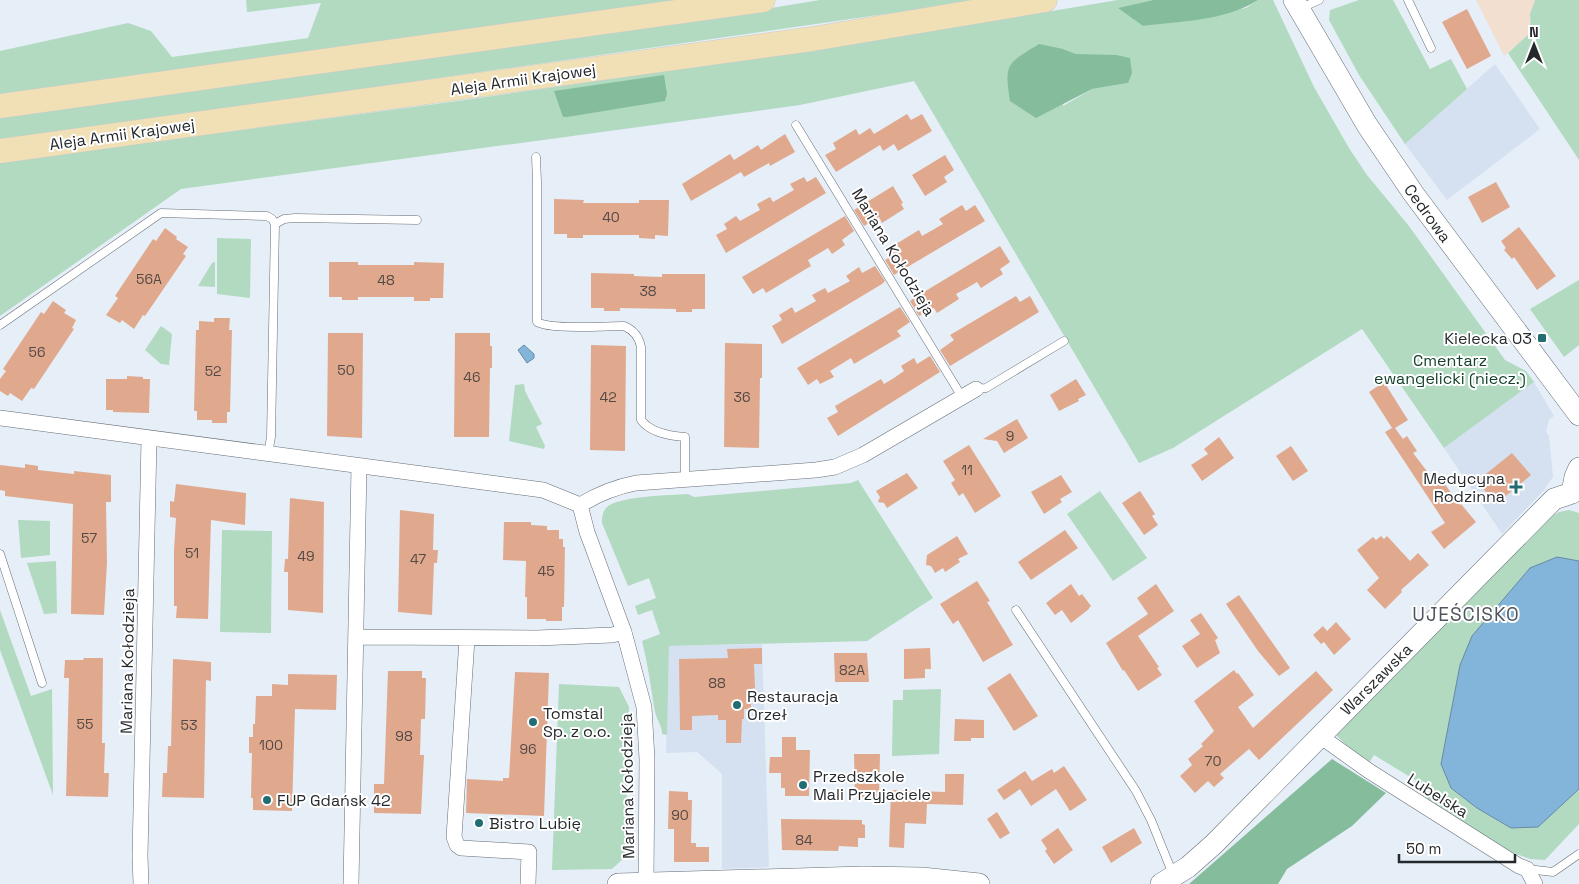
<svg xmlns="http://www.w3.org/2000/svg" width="1579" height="884" font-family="'Space Grotesk',sans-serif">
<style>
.built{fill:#d5e1f1}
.industrial{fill:#f2dfcf}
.green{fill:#b1dac1;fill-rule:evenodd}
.forest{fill:#84bc9c}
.water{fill:#83b4da;stroke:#678aa6}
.building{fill:#e0a98e}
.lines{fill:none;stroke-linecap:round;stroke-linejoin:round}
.lane-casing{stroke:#666d75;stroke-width:9}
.street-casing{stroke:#666d75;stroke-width:16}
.secondary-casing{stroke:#666d75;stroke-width:22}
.primary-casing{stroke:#cbcccc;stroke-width:25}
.lane{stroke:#fff;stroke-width:8}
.street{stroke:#fff;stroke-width:15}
.secondary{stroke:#fff;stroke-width:21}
.primary{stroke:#f1dfb5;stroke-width:24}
.poi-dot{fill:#226d72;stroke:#fff;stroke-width:2}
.labels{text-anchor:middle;stroke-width:4;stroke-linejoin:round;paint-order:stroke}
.number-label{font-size:14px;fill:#544944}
.street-label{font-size:16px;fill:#26292c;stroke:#fff}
.poi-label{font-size:16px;fill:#26292c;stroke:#fff;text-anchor:start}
.park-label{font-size:16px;fill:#14412b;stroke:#fff}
.quarter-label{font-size:19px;letter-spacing:1px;fill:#4f555d;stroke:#fff}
</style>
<rect width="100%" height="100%" fill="#e6eef8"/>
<path class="built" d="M1495,64L1540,129L1447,200L1405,144Z
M1534,382L1554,416L1549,419L1546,432L1549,436L1553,477L1544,490L1502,534L1444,448Z
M762,644L769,867L722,869V774L697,752L666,753L669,646Z"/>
<path class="industrial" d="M1476,0H1535L1530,14L1531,32L1504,56Z"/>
<path class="green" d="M246,0H683L0,95V51L128,23L151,31L172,57L308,38L321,3L247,12Z
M820,0H983L0,141V116L728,15Z
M1118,0H1153L1119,8L1143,26L1246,8L1258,0H1273L1314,87L1349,148L1367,175L1409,226L1505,360L1526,371L1534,382L1444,448L1362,329L1173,448L1139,463L914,81L800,105L181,189L0,316V162L458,101L860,43ZM1063,49L1076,54L1128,83L1092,89L1063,106Z
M1359,0H1393L1430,69L1451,59L1467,89L1405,144L1359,75L1329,20L1330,10Z
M1535,0H1579V160L1508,53L1531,32L1530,14Z
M217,238L251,239L250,298L217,294Z
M215,262V287L198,286L212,263Z
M1579,280V345L1564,357L1530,309Z
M161,326L172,334L169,365L161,364L145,350Z
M524,384L525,391L542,424L536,427L545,446L544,449L509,441L515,385Z
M858,480L933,598L867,641L669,646L667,735L662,734C662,726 657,720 655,712C651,688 648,665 642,641L660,634L652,610L638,615L635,606L656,598L649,578L628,586L602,523C602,518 602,513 606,508C616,496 671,495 688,494L694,497L851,483Z
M1100,491L1147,558L1113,581L1067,514Z
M1569,510L1579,513V824L1545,860L1530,859L1508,851L1424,798L1430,789L1374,755L1369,763L1354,753L1335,734L1549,518L1559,512Z
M18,520L50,521V555L21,558Z
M222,530L272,531L271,633L220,632Z
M56,561L57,613L44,614L27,563Z
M0,610L31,696L52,689L53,795L0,650Z
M559,684L619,687L629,707L625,857L612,869L552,870Z
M941,689L939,754L892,756L893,700H903V690Z"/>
<path class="forest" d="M1153,0H1258C1225,21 1181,21 1143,26L1118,8Z
M1039,44L1063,49L1076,54L1116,55L1130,58L1132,73L1128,83L1092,89L1036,118L1010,101C1004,63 1007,64 1039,44Z
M664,75L667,94L665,101L567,117H563L554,91Z
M1332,759L1386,793L1352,826L1287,869L1278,884H1189Z"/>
<path class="water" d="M524,345L534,354V358L527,363L518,350Z
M1557,557L1579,561V789L1538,827L1511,828L1477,808L1451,788L1441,764L1460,665L1472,636L1530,568Z"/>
<path class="building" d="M1467,9L1491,56L1467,69L1442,22Z
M907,114L911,120L922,114L932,131L898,151L894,144L883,151L880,145L836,172L825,155L836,149L833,143L856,129L859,135L870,128L874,134Z
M785,134L795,152L770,166L769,163L744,177L741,172L691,201L682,184L730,154L734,160L758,145L761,150Z
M945,155L954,170L944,177L947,182L925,196L912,175Z
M804,177L807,182L816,177L826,193L726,253L716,235L727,229L724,224L736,216L740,221L760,210L757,204L770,197L773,202L794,190L790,184Z
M1496,182L1510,207L1482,223L1468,197Z
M893,186L903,203L901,204L904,209L882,223L879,217L864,226L854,210Z
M554,199L584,200L583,203H639V200H669L668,236L655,235V239L639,238V235H583V238H567V234H554Z
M962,205L966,211L975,205L985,221L894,275L885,260L890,257L889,255L900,249L896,244L919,230L922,236L943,224L939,219Z
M845,216L854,231L842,240L845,245L832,254L828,248L808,260L811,266L766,293L763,288L753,294L742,277Z
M1519,227L1556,276L1537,290L1514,257L1512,259L1504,250L1506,248L1501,241Z
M165,228L177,237L176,239L188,247L183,254L186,256L145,316L143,315L134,329L122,320L120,323L106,315L118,298L115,296L153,239L156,241Z
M1000,246L1010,262L1000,269L1003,274L981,288L977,282L967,288L956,294L959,299L937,313L934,308L919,316L910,301L914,298Z
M329,262H358V265H414V262L444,263L443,298H430V301H414V297H358V300H342V297H329Z
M875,266L885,281L882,284L782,344L772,326L782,320L779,315L792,307L795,313L816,301L812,295L825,288L828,293L850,281L846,276L859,267L862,273Z
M591,273L634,274V276L662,277V274H705V309H692V312H676V309L620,308V311H604V308H591Z
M1016,296L1020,302L1030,296L1039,312L950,366L940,350L954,340L950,335Z
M53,301L66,310L64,313L76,320L72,328L74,329L34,389L31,388L22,401L10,393L8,396L0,391V379L6,371L3,369L41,312L44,314Z
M900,307L910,322L897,331L901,336L854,364L851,358L830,371L834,377L820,384L817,379L808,385L797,368Z
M214,318H230L229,330H232L230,412H227V423H212V420H197V411H194L196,330H199V321L214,322Z
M328,333H363L362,438L327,436Z
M455,333H490V346H492V368H490L489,437H454Z
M725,343L762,344V378H760L759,448L724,447Z
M591,345L626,346L625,451L590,450Z
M930,356L940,372L838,436L827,418L838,412L835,406L881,379L884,384L894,378L904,371L901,366L914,358L917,364Z
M127,376L143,377V379H150L149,413L113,412V410H106V379H127Z
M1076,379L1086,395L1078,399L1079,401L1059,411L1050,395Z
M1384,382L1408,420L1395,428L1403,439L1407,436L1417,451L1413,453L1436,483L1441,479L1460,505L1461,504L1476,522L1444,549L1431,532L1445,523L1385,432L1392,428L1369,392Z
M1017,419L1028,438L1004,453L997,441L983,439Z
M1219,437L1234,458L1202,481L1191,465L1208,454L1204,449Z
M969,445L1001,496L975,513L963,493L959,496L951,483L955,480L943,461Z
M1291,446L1308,471L1293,481L1276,456Z
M1512,453L1531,475L1496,504L1477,481Z
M25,464L38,466V470L74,474V471L111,475V502H106L107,562L104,615L71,614L73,504L5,496V491L0,490V465L25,468Z
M907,473L918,488L887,508L884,503L878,502L880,497L876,491Z
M1061,475L1072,492L1060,499L1062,502L1044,514L1031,492Z
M176,484L246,493L245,525L211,520L208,619L176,618L177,606H174V550L176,518L170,517V501L174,502Z
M1140,491L1155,514L1152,516L1158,525L1144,535L1122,503Z
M290,498L324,502L323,613L288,610V572H284L285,559H288Z
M400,510L434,514L433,550H438L437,563H434L432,615L398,612Z
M504,522H531V525L547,526V530H559V539H563V547H565L564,607H562V621H546V619H527V597H525L526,561L503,560Z
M1065,530L1078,548L1031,580L1018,562Z
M957,536L968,554L958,559L960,562L945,572L943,568L935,573L931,566L926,565L927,555Z
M1381,536L1384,539L1387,536L1410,561L1418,553L1429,565L1401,590L1402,592L1385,609L1367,590L1379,578L1357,550L1373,537L1376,540Z
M977,581L990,601L987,602L1013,645L983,662L958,620L953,624L940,604Z
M1071,584L1079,596L1082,594L1091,606L1089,608V609L1071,623L1062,610L1055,615L1046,603Z
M1156,584L1174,611L1138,636L1159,667L1157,668L1162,675L1138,691L1124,670L1123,671L1106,643L1148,614L1137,598Z
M1239,595L1290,668L1279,676L1258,651L1226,604Z
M1201,613L1218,638L1215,640L1220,653L1197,668L1182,646L1200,634L1190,620Z
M1336,622L1351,639L1334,655L1324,642L1321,644L1313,635L1323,626L1327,631Z
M762,648V664H754L755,688L751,689V709H744V719H742L741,743H726V720H718V715L692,716V730H680L679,659L728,658L727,649Z
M930,648L931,669H925V678L904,679V649Z
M834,653H867L869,682H835Z
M84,658H103L102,743H105L104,773H109L108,797L66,796L69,678H64L65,660H83Z
M173,659L211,662V681L206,680L204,798L162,797L163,773H167L168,746H171Z
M1234,670L1237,674L1238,673L1254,695L1238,707L1253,728L1316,671L1333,690L1259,760L1249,749L1220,774L1224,778L1214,787L1208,781L1195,793L1180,776L1192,765L1188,759L1203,746L1201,744L1214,731L1194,701Z
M388,671H422V678H426L425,719H421L420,755H424L421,814L374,813V784H384Z
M515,672L549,673L544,816L466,813L467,779L503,781V778H509Z
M1010,673L1038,716L1014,731L987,688Z
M288,674L337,675L336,710L295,709L292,811L253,810V798H251L252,753H249V737H253V724H255L256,696H272V684L288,685Z
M955,719L984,720V738H971V741H954Z
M782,737H796V750H810L809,796H785V788H781V773H769L770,757H782Z
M854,754H880L879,798L855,797Z
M1064,766L1087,800L1070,811L1056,789L1031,806L1020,789L1004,800L997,790L1025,771L1032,781L1052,769L1054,773Z
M945,774H964L963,805L927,804L926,824L905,823L904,848L889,847L891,790L945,792Z
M669,791L688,792V800H692L691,843H696V847H709V862H674V829H668Z
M997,812L1010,833L1000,839L987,819Z
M781,819L862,820V824L865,825V838H858V847L839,846L838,851L782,850Z
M1058,828L1073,850L1054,864L1045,851L1047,849L1041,840Z
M1134,828L1142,843L1111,863L1102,847Z"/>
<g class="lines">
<g class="lane-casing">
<path id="lane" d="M1408,0L1431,48
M1301,8L1319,0
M796,125L962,397
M536,157L537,182V322C552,330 604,326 624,326C634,330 639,337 641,347V420C650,432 670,436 685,437V480
M275,224L284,219L295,218L417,220
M0,325L161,213L267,216L272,219L275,224L271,437L268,454
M976,389L986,388L1064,341
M0,554L42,683
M1016,610L1136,791L1151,820L1170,867L1174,874
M1527,869L1553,872L1579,854"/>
</g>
<g class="street-casing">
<path id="street" d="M0,418L543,490L580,505
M580,505C598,494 615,487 636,483L816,470L835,467L863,455L976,389
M580,505L587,532L624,632L644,707L647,759L646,883
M356,637L537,638L612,635L624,632
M467,639L454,837L457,845L461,848L529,852L528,884
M1320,736L1369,771L1519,866L1527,869L1535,884
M141,884L140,856L149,439
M351,884L359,466"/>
</g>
<g class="secondary-casing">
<path id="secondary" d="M1294,0L1367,125L1413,193L1579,415
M1572,493L1575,477L1579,468
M618,884L863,877L922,878L979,884
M1161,884L1188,867L1214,844L1554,499L1572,493"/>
</g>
<g class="primary-casing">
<path id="primary" d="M0,106L763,0
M0,151L812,39L1045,0"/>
</g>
<use href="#lane" class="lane"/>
<use href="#street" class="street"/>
<use href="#secondary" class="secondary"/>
<use href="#primary" class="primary"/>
</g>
<g class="poi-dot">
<rect x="1537" y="333" width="10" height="10" rx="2.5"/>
<path d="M1513.5 479.5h5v5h5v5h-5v5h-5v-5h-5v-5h5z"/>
<circle cx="737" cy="705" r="5"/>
<circle cx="533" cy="722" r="5"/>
<circle cx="803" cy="785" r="5"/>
<circle cx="267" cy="800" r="5"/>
<circle cx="479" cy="823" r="5"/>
</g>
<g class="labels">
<g class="number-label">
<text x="611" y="222">40</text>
<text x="149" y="284">56A</text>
<text x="386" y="285">48</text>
<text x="648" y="296">38</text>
<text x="37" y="357">56</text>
<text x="346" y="375">50</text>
<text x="213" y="376">52</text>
<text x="472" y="382">46</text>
<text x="608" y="402">42</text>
<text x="742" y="402">36</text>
<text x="1010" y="441">9</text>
<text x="967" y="475">11</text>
<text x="89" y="543">57</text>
<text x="192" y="558">51</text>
<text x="306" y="561">49</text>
<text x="418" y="564">47</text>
<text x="546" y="576">45</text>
<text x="852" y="675">82A</text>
<text x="717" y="688">88</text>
<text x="85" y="729">55</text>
<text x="189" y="730">53</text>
<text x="404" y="741">98</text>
<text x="271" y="750">100</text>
<text x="528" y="754">96</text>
<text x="1213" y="766">70</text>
<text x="680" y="820">90</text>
<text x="804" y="845">84</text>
</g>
<g class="street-label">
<text transform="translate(523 79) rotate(-8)" y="6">Aleja Armii Krajowej</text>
<text transform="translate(122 134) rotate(-8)" y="6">Aleja Armii Krajowej</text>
<text transform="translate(1428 213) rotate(54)" y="6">Cedrowa</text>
<text transform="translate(894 252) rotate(59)" y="6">Mariana Kołodzieja</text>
<text transform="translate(127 661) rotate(-89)" y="6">Mariana Kołodzieja</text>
<text transform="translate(1376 679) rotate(-45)" y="6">Warszawska</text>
<text transform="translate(627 786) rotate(-91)" y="6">Mariana Kołodzieja</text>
<text transform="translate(1438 795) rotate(32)" y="6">Lubelska</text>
</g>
<g class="poi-label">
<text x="1532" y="344" text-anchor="end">Kielecka 03</text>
<text x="1505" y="484" text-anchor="end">Medycyna<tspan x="1505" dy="18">Rodzinna</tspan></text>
<text x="747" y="702">Restauracja<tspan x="747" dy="18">Orzeł</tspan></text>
<text x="543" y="719">Tomstal<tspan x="543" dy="18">Sp. z o.o.</tspan></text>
<text x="813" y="782">Przedszkole<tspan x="813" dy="18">Mali Przyjaciele</tspan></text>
<text x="277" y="806">FUP Gdańsk 42</text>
<text x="489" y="829">Bistro Lubię</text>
</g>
<g class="park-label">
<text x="1450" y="366">Cmentarz<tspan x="1450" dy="18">ewangelicki (niecz.)</tspan></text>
</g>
<g class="quarter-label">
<text x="1466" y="621">UJEŚCISKO</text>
</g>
</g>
<g transform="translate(1534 45)" stroke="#ffffff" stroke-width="4" paint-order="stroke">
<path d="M0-4L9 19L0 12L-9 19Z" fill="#26292c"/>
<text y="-8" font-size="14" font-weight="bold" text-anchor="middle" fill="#26292c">N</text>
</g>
<path d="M1399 854v8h116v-8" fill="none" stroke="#26292c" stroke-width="2.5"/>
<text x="1406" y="854" font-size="15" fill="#26292c" stroke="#ffffff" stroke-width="4" paint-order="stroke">50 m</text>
</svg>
